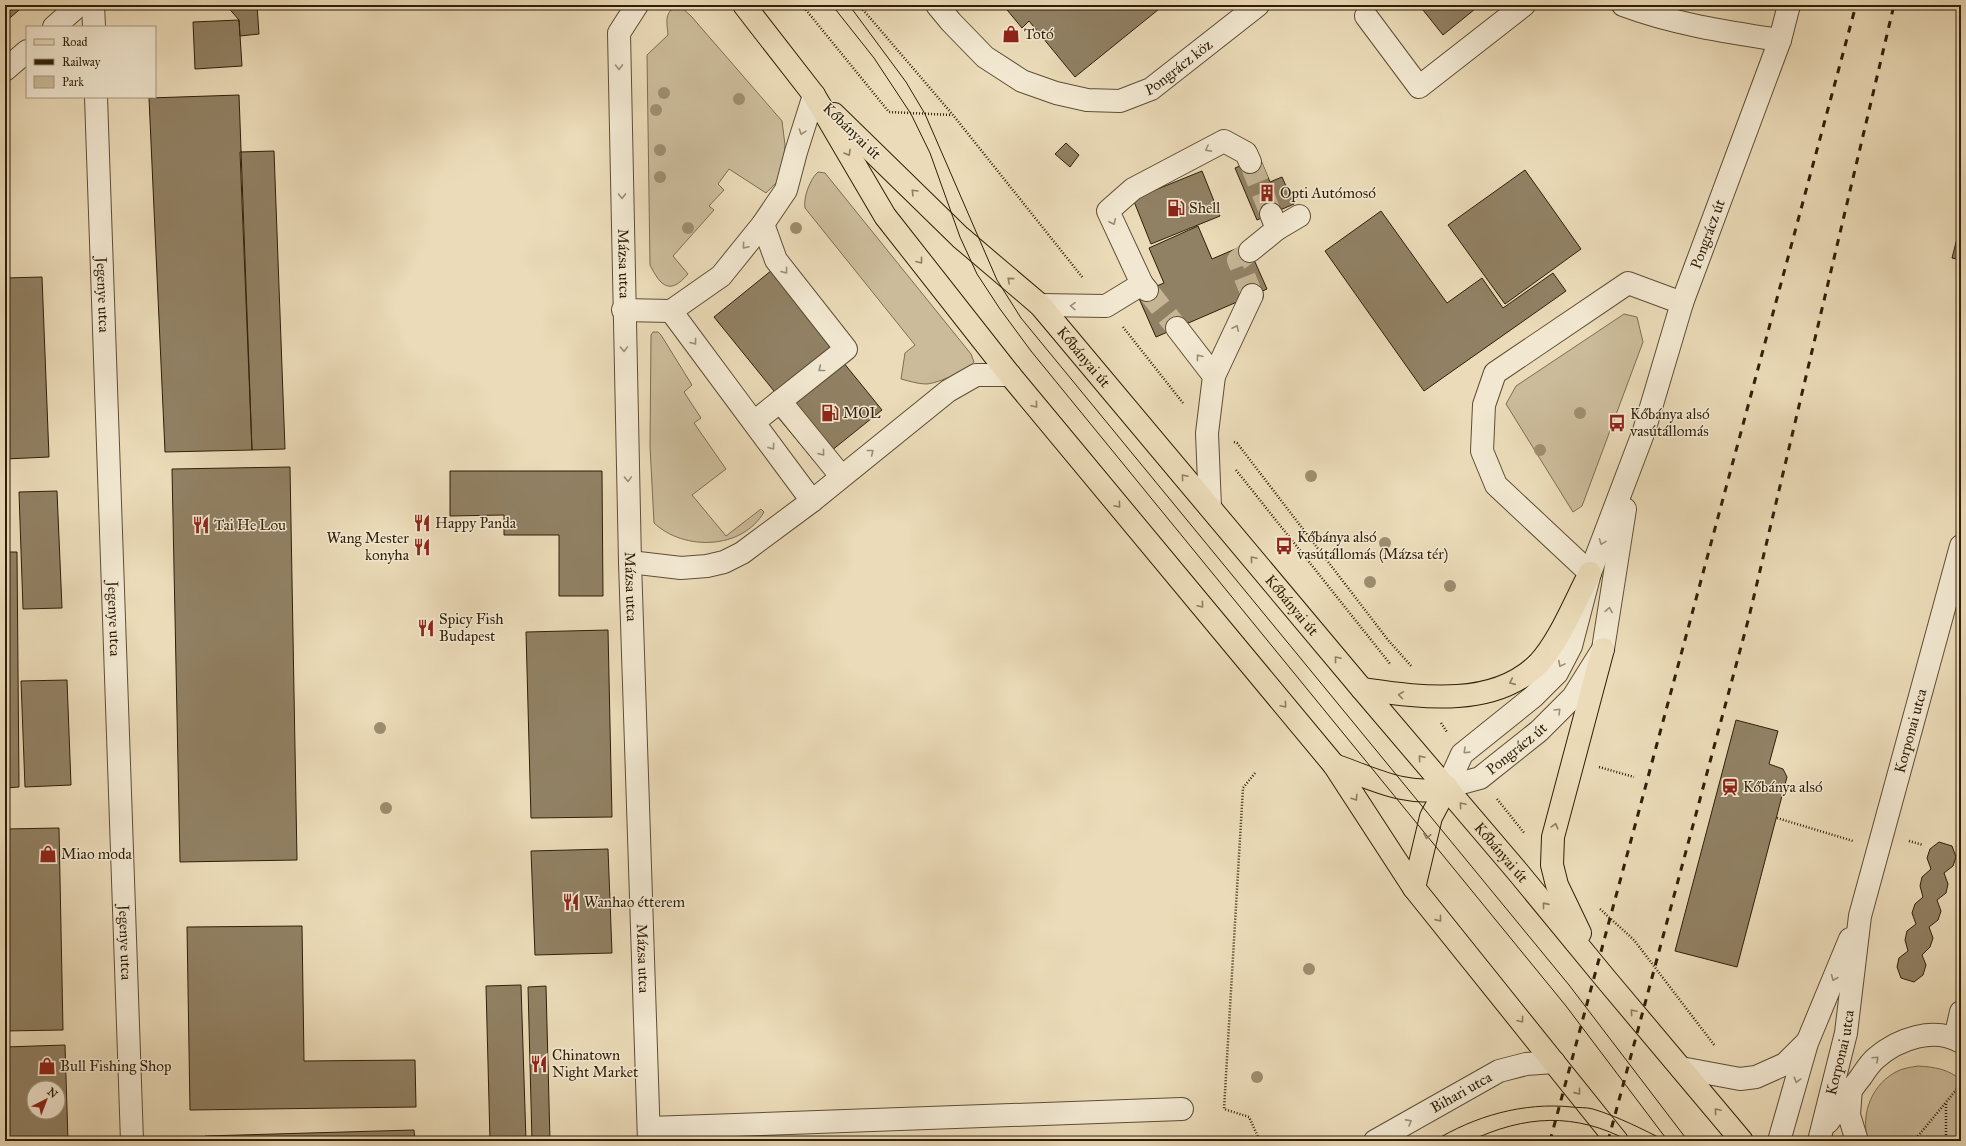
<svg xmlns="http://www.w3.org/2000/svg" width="1966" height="1146" font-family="'IM FELL Great Primer',serif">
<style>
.green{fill:#cbbb9a;stroke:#7d6d51}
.building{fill:#918164;stroke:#2f1f08;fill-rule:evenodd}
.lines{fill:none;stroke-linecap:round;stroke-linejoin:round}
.minor-tunnel{stroke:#c5b595;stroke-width:22;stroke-dasharray:22 11;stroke-linecap:butt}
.minor-casing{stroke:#5e4e34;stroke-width:24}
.major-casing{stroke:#2f1f08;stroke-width:24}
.path{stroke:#2f1f08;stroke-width:2.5;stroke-dasharray:1 2;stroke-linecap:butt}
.minor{stroke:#f2e8d1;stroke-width:22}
.major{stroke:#ebdbb8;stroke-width:22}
.tram{stroke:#2f1f08;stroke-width:1}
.rail{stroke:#2f1f08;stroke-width:3;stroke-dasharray:7 7;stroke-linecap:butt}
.tree{fill:#9d8d6f}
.oneway{stroke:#9a8e77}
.oneway2{stroke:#8d7d60}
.labels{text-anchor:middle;stroke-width:3;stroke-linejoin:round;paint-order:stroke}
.poi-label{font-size:15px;fill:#2f1f08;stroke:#f2e8d1;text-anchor:start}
.street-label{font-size:15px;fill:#2f1f08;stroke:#f2e8d1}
</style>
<rect width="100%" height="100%" fill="#ebdbb8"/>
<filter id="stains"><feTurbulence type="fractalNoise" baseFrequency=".005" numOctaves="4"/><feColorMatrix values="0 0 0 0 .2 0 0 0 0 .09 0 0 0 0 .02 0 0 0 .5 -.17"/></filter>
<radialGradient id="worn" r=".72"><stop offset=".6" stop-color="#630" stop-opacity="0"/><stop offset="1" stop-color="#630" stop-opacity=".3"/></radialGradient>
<path class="green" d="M675,7L682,8L691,16L782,121L785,145L782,177L766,193L729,169L718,184L724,190L709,206L714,210L673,256L688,274C670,295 661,287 650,265L647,55L668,35C667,22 664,14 675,7Z
M818,172L825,173L971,354L974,362C969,370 936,384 926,384C918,384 909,381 901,379L905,353L915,345L805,208C803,198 810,179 818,172Z
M1624,314L1637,317L1643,342L1582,506L1573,512L1506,404L1516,386Z
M653,332H658L661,335L692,385L684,392L701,418L694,423L726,469L692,495L726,536L761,509L764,512C742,550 684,551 654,523L650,446L651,335Z
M1918,1066C1935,1067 1948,1069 1961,1080V1141H1868C1860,1114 1872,1082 1900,1070C1905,1068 1912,1067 1918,1066Z"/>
<path class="building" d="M5,5H25L5,22Z
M226,5H257L259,34L240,36L239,20Z
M1003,5H1164L1075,77L1029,21L1022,28Z
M1419,5H1480L1443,35Z
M239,20L242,66L195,69L193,22Z
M239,95L252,450L165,452L149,98Z
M1066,143L1079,155L1070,167L1055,154Z
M274,151L285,449L252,450L240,152Z
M1260,158L1270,182L1282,177L1294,204L1257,220L1235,168Z
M1525,170L1581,249L1505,304L1448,225Z
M1202,171L1220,216L1151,244L1133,199Z
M1381,211L1447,303L1482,278L1503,308L1553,273L1566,291L1424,391L1325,251Z
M1961,223V260L1952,258Z
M1198,226L1212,259L1247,244L1267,289L1156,337L1137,294L1164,283L1149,248Z
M777,266L850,356L787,407L714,317Z
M42,277L49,457L5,459V278Z
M843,362L882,410L816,463L777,416Z
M290,467L297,860L180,862L172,469Z
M450,471H602L603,596H559V535H504V515L450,516Z
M57,491L62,608L23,609L19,492Z
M5,552H17L19,787L5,788Z
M608,630L612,817L531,818L526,632Z
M67,680L71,785L25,787L21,681Z
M1736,720L1778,731L1769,764L1783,769L1787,777L1737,967L1675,951Z
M59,828L63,1030L5,1031V829Z
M1939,842L1952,846L1956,857L1953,866L1944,873L1948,884L1946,893L1937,900L1941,911L1938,920L1929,927L1933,938L1930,947L1922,955L1926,965L1923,975L1914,982L1901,978L1897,967L1899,958L1908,951L1905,940L1907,931L1916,924L1912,913L1915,904L1923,897L1920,886L1922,877L1931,869L1927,858L1930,849Z
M608,849L612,953L535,955L531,851Z
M302,926L304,1061L415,1060L416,1107L190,1110L187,927Z
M521,985L526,1141H490L486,986Z
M546,986L550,1141H532L528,987Z
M65,1045L68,1141H5V1047ZM34,1088H58V1112H34Z
M414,1130L415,1141H205V1136Z"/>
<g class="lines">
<path class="minor-tunnel" d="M1250,162L1271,214
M1250,251L1238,260L1252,295
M1147,290L1177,328"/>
<g class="minor-casing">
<g id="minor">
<path d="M93,5L94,27"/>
<path id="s1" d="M637,5L619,33L630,562L649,1141"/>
<path id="s2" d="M937,5L951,22L985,57L1022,81L1056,93L1087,100L1120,101L1151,89L1258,5"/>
<path d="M1623,5C1673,24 1727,32 1780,40"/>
<path d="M1366,16L1419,87L1524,5"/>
<path d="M54,27L79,5"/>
<path d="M5,70L27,51"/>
<path id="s3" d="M96,97L132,1141"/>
<path d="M1277,229L1299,216"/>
<path d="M1250,251L1277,229L1271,214"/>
<path d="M1142,284L1108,211L1133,189L1224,141L1246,153L1250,162"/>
<path d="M1040,305L1106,306L1142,284L1147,290"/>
<path d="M623,310L671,311L721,276L763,224L786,190L796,152L814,95"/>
<path d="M671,311L812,501"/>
<path d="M1177,328L1214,376L1207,433L1210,507"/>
<path d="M1214,376L1252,295"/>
<path d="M780,401L841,476"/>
<path d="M754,422L846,349L776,260L763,224"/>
<path d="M630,562L681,568L707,566L724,562L742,553L812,501L948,391L976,375H1010"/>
<path d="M1590,573L1496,485L1482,451L1484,405L1495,373L1628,283L1682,303"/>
<path id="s4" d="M1447,787L1462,754L1533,697L1557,673L1571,646L1590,573L1644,431L1682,303L1780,40L1789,5"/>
<path id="s5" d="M1447,787L1480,778L1539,731L1573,697L1603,649L1625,509"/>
<path d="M1955,1038L1961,1012"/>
<path d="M1681,1068L1740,1079L1756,1077L1785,1064L1806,1043"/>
<path d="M1851,1088L1849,1115L1857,1141"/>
<path d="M1828,1122C1839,1107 1849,1092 1861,1077C1865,1071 1870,1063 1876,1058C1898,1039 1934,1026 1961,1042"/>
<path d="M649,1128L1182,1109"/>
<path id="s6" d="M1375,1141L1499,1071L1526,1064L1554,1062"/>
<path d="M1779,1141L1807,1043L1850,939"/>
<path id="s7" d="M1819,1141L1846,1033L1860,916L1961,546"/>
</g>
</g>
<g class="major-casing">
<g id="major">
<path d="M744,5L814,95L885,216L1010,375L1334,765L1414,888L1617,1141"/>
<path id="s8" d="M834,114L960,237L1040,305L1362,689L1517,871L1605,978L1742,1141"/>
<path d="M1362,689C1419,697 1494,709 1539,663C1560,640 1575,601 1590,573"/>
<path d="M1334,765C1369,777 1409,799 1447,787"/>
<path d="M1414,888L1431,817L1447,787"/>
<path d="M1580,933L1557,885L1552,865L1553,837L1603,649"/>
</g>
</g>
<path class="path" d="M802,5L889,112L952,115
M859,5L953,115L1083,278
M1123,327L1183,403
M1234,442L1237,443L1388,640L1412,667
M1236,470L1391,665
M1441,723L1447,732
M1599,767L1634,777
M1255,773L1243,788L1224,1109L1249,1117L1260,1141
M1497,799L1525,834
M1777,818L1853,841
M1909,841L1923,845
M1600,909L1634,940L1715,1046
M1946,1104V1141
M1522,1141L1534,1138L1541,1141
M1914,1141L1961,1084"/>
<use href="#minor" class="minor"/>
<use href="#major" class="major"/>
<path class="tram" d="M832,5L874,58L911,114L930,153L960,237L977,274L1000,309L1031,351L1566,1006L1668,1141
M849,5L906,82L925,114L997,280L1021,318L1569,985L1688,1141
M1434,1141C1475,1116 1523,1102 1572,1107C1578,1108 1586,1107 1593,1109C1619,1117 1642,1129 1666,1141
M1470,1141C1525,1115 1575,1112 1629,1141"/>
<path class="rail" d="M1550,1141L1856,5
M1608,1141L1749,617L1894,5"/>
</g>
<g class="tree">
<circle cx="664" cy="93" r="6"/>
<circle cx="739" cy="99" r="6"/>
<circle cx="656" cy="110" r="6"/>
<circle cx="660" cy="150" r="6"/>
<circle cx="660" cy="177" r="6"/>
<circle cx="688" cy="228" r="6"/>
<circle cx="796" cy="228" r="6"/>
<circle cx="1580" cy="413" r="6"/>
<circle cx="1540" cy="450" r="6"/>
<circle cx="1311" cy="476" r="6"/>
<circle cx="1385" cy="543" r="6"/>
<circle cx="1370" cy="582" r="6"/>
<circle cx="1450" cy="586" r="6"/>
<circle cx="380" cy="728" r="6"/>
<circle cx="386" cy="808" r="6"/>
<circle cx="1309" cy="969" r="6"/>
<circle cx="1257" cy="1077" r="6"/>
</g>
<defs><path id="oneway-chevron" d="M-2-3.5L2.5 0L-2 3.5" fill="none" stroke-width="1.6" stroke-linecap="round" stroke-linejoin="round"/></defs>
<g class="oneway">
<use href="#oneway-chevron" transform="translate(619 67) rotate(89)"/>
<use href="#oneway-chevron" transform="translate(802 132) rotate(108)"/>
<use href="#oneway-chevron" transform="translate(1208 149) rotate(152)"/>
<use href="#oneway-chevron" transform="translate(622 196) rotate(89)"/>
<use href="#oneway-chevron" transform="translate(1113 222) rotate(65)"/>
<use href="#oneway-chevron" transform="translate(745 246) rotate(130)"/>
<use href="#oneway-chevron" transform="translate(785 271) rotate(52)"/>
<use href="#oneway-chevron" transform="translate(1073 306) rotate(-179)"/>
<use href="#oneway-chevron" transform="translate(1236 328) rotate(-65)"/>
<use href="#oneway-chevron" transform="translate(694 342) rotate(53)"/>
<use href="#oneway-chevron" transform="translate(624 349) rotate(88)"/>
<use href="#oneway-chevron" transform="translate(1199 357) rotate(-128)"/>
<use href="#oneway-chevron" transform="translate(821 369) rotate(142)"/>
<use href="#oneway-chevron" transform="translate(772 447) rotate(54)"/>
<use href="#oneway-chevron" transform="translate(871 452) rotate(-39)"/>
<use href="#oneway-chevron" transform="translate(822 453) rotate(51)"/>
<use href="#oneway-chevron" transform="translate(628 479) rotate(88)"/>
<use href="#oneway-chevron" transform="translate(1602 542) rotate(111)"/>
<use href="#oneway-chevron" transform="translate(1609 610) rotate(-81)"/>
<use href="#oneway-chevron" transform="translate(1561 664) rotate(118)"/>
<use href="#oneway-chevron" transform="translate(1558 711) rotate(-45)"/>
<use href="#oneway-chevron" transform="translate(1466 751) rotate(136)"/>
<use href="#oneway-chevron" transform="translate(1834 978) rotate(113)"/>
<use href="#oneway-chevron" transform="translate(1876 1059) rotate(-43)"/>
<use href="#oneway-chevron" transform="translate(1797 1080) rotate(105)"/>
<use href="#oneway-chevron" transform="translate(1409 1122) rotate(-29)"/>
</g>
<g class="oneway2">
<use href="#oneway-chevron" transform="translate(848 153) rotate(60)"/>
<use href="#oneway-chevron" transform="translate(914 192) rotate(-135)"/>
<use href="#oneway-chevron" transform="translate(920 261) rotate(52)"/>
<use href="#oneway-chevron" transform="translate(1010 280) rotate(-139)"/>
<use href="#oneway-chevron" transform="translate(1035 405) rotate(50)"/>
<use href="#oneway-chevron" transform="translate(1184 477) rotate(-130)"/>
<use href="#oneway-chevron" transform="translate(1118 505) rotate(50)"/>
<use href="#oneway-chevron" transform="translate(1253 559) rotate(-130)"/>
<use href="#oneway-chevron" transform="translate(1201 605) rotate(50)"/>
<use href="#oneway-chevron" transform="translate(1337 659) rotate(-130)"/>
<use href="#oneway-chevron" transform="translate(1512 682) rotate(156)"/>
<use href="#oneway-chevron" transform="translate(1401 695) rotate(-172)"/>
<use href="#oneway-chevron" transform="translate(1284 705) rotate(50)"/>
<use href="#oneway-chevron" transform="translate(1421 758) rotate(-131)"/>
<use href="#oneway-chevron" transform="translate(1355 798) rotate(57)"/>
<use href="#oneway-chevron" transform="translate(1462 805) rotate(-130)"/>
<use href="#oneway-chevron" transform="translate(1555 826) rotate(-75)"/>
<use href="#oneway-chevron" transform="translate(1427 836) rotate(100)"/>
<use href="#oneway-chevron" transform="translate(1545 905) rotate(-129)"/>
<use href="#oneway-chevron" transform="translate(1439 919) rotate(51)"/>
<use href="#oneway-chevron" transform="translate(1633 1012) rotate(-131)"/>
<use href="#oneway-chevron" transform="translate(1521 1020) rotate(52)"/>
<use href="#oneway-chevron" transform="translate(1578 1092) rotate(51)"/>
<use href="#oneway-chevron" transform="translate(1717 1111) rotate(-130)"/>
</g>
<defs>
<g id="shop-bare" transform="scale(1.38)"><path d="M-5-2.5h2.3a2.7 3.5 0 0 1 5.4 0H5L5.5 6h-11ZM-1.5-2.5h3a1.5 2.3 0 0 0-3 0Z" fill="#8f2418" stroke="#f2e8d1" stroke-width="2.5" paint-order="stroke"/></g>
<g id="building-bare" transform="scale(1.38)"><path d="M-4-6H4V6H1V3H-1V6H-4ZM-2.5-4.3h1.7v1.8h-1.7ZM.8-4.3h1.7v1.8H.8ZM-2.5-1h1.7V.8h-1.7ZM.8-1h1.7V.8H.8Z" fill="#8f2418" stroke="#f2e8d1" stroke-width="2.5" paint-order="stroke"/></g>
<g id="fuel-bare" transform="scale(1.38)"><path d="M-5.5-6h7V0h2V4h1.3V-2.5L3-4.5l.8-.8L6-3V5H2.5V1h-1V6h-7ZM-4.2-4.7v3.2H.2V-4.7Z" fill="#8f2418" stroke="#f2e8d1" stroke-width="2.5" paint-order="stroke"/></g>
<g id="bus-bare" transform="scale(1.38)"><path d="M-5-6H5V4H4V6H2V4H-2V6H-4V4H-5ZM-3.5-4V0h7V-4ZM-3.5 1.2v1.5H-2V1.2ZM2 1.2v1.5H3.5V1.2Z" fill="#8f2418" stroke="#f2e8d1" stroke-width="2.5" paint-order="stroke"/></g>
<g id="restaurant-bare" transform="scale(1.38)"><path d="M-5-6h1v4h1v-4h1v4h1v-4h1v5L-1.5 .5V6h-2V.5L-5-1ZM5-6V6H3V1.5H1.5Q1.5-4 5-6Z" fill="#8f2418" stroke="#f2e8d1" stroke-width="2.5" paint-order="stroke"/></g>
<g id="station-bare" transform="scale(1.38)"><path d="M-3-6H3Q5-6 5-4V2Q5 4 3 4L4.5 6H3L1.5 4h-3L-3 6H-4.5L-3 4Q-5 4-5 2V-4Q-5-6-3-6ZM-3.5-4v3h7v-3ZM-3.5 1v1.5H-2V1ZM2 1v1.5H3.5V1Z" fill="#8f2418" stroke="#f2e8d1" stroke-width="2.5" paint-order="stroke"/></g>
</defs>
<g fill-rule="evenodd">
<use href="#shop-bare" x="1011" y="34"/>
<use href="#building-bare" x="1267" y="193"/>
<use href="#fuel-bare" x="1176" y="208"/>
<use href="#fuel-bare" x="830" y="413"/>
<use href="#bus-bare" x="1617" y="423"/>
<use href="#restaurant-bare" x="422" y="523"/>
<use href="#restaurant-bare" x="201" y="525"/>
<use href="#bus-bare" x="1284" y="546"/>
<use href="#restaurant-bare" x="422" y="547"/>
<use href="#restaurant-bare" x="426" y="628"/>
<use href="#station-bare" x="1730" y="787"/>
<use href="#shop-bare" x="48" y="854"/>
<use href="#restaurant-bare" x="571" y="902"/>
<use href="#restaurant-bare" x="539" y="1064"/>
<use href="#shop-bare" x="47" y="1066"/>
</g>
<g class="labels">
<g class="poi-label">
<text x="1024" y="39">Totó</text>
<text x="1280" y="198">Opti Autómosó</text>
<text x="1189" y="213">Shell</text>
<text x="843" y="418">MOL</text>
<text x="1630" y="419">Kőbánya alsó<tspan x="1630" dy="17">vasútállomás</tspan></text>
<text x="435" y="528">Happy Panda</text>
<text x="214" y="530">Tai He Lou</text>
<text x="1297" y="542">Kőbánya alsó<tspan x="1297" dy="17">vasútállomás (Mázsa tér)</tspan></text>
<text x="409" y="543" text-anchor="end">Wang Mester<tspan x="409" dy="17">konyha</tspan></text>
<text x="439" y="624">Spicy Fish<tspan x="439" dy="17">Budapest</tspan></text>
<text x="1743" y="792">Kőbánya alsó</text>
<text x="61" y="859">Miao moda</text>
<text x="584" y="907">Wanhao étterem</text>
<text x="552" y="1060">Chinatown<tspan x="552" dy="17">Night Market</tspan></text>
<text x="60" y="1071">Bull Fishing Shop</text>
</g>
<g class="street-label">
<text dy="5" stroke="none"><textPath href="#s2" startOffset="284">Pongrácz köz</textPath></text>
<text transform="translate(852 131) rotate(44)" y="5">Kőbányai út</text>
<text dy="5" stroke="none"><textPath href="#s4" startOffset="626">Pongrácz út</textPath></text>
<text dy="5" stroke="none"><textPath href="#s1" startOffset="264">Mázsa utca</textPath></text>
<text dy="5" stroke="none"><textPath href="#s3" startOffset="198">Jegenye utca</textPath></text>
<text dy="5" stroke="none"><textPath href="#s8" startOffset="349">Kőbányai út</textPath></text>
<text dy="5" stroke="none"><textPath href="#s1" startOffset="587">Mázsa utca</textPath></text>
<text dy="5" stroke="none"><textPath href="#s8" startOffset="673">Kőbányai út</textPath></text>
<text dy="5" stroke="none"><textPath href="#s3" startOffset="522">Jegenye utca</textPath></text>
<text dy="5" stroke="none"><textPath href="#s7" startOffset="421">Korponai utca</textPath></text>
<text dy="5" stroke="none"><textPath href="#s5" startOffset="81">Pongrácz út</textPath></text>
<text dy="5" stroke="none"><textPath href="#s8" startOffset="997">Kőbányai út</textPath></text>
<text dy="5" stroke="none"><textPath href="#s3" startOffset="846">Jegenye utca</textPath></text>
<text dy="5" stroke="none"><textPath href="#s1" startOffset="959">Mázsa utca</textPath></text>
<text dy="5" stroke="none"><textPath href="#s7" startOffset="91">Korponai utca</textPath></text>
<text dy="5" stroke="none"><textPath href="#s6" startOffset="99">Bihari utca</textPath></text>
</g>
</g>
<rect width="1966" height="1146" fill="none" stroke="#ebdbb8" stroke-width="20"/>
<rect x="6" y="6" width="1954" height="1134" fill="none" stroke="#2f1f08" stroke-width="2"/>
<rect x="10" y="10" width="1946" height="1126" fill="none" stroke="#2f1f08"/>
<rect x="26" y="26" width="130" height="72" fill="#f2e8d1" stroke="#a49881"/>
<rect x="34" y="39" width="20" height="6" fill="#ebdbb8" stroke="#a49881"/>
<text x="62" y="46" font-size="12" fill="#2f1f08">Road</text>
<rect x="34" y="59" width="20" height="6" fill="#2f1f08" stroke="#a49881"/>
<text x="62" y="66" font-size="12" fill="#2f1f08">Railway</text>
<rect x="34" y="76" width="20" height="12" fill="#cbbb9a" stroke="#a49881"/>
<text x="62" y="86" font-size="12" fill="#2f1f08">Park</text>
<g transform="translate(46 1100) rotate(42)"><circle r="19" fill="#f2e8d1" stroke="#a49881"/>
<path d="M0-3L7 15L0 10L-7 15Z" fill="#8f2418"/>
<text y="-6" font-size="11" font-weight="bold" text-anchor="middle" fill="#2f1f08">N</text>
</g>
<rect width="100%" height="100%" filter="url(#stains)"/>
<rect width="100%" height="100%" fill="url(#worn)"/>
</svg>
